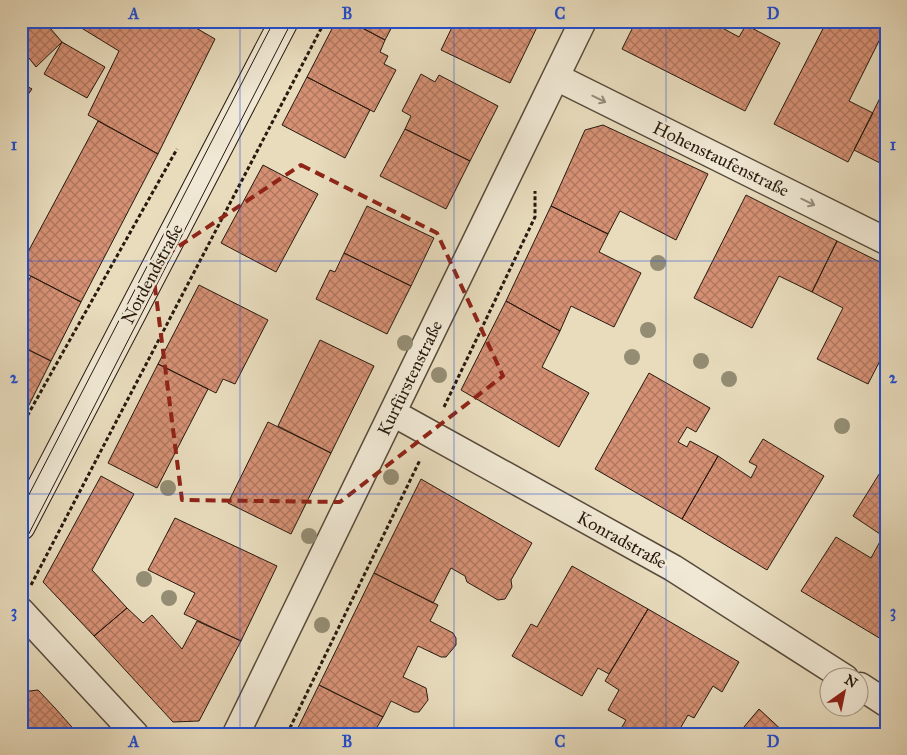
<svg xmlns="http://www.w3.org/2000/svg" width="907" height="755" font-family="'IM FELL Great Primer',serif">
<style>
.building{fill:url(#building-cross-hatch);stroke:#27190e}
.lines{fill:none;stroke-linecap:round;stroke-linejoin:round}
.minor-casing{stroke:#574a3a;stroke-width:29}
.secondary-casing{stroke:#27190e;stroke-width:30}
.path{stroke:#27190e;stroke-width:3;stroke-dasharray:4 2.5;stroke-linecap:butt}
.minor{stroke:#f0e8d4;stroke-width:26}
.secondary{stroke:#f0e8d4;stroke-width:28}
.tram{stroke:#27190e;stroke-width:1}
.tree{fill:#948d73}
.oneway{stroke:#968b7b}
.marked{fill:none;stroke:#8f2418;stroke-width:4;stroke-dasharray:10 6;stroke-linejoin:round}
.grid{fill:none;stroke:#1d4ed8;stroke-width:1;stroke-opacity:0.55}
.labels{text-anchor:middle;stroke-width:5;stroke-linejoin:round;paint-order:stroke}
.street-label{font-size:18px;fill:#27190e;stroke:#f0e8d4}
.neatline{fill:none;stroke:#1d4ed8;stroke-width:2}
.grid-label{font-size:16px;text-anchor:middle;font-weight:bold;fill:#1d4ed8}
</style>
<defs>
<pattern id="building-cross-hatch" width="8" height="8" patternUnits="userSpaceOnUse" patternTransform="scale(1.25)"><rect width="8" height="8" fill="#d69175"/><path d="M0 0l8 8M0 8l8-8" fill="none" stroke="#ae765e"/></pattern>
</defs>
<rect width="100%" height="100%" fill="#e8dcbd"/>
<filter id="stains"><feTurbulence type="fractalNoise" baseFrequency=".004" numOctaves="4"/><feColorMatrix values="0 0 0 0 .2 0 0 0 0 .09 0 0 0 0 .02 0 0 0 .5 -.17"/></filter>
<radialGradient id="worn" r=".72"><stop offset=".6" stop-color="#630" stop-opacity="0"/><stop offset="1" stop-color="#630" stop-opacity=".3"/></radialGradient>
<path class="building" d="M21,21H44L62,42L36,67L21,48Z
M70,21H184L215,39L158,154L88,115L119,51Z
M336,21H349L385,40L380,52L388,56L384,64L396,70L374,112L307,77Z
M349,21H395L385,40Z
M455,21H540L510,83L441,50Z
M636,21H716L715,24L739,37L746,25L780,43L745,111L622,49Z
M827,21H875L886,27L849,101L873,113L848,162L774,124Z
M62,42L105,67L87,98L44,74Z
M421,74L435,82L439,75L498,106L470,161L405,129L411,116L402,111Z
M307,77L370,110L345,158L282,125Z
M21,83L32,89L21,104Z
M880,98L886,101V166L854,150Z
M98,121L158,154L81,302L21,271V265Z
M603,125L708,174L676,240L620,211L608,234L551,206L585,130Z
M405,129L470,161L446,209L380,176Z
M263,165L318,194L276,272L221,243Z
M746,195L837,241L812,292L779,276L752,328L694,298Z
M367,206L434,238L411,286L344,253Z
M551,206L608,234L599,252L641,273L614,327L571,306L560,331L506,301Z
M837,241L886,265V349L868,384L817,359L843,308L812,292Z
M344,253L411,286L387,334L316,299L330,270L335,272Z
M31,276L81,302L51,361L21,346V294Z
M199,285L268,320L235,384L223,379L216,393L158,364Z
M506,301L560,331L542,367L589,393L559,447L461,390Z
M320,340L374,366L331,453L278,426Z
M21,346L51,361L25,413L21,416Z
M158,364L208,389L157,488L108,463Z
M649,373L710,408L696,432L687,427L678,442L687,447L690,441L718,456L682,519L595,469Z
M268,422L331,453L291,534L228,503Z
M763,439L824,476L767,570L682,519L718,456L751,478L757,466L749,462Z
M886,463V642L801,591L836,537L871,558L883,536L853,516Z
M101,476L134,494L92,570L127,608L94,636L43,582Z
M421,479L532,543L511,580L512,587L505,599L498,600L467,582L465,576L451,568L433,603L374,573Z
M175,518L277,566L241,641L184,614L195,593L148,570Z
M572,566L648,609L609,674L598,668L582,696L512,656L531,624L537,627Z
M374,573L438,605L430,621L453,633L456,638V645L446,657H441L418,646L403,677L426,688L428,700L419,712H414L391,701L383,717L319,685Z
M127,608L143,623L152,615L182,649L197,621L241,641L199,721L173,722L94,636Z
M648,609L739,662L722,692L713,686L694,718L688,715L677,734H622L619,732L626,720L608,710L619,690L605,681Z
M319,685L383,717L373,734H295Z
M38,690L55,708L78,734H21V692Z
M759,709L786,734H738Z"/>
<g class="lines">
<g class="minor-casing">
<path id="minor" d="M556,77L886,241
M393,413L673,568L845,678
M21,611L135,734
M860,686L886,703
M236,734L583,21"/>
</g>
<g class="secondary-casing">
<path id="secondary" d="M21,526L284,21"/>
</g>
<path class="path" d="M613,28L617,21
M444,407L535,217V191
M21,427L177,149
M21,583L23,555
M31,585L325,21
M287,734L420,460"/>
<use href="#minor" class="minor"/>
<use href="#secondary" class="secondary"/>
<path class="tram" d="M21,510L274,21
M21,549L292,21"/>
</g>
<g class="tree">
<circle cx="658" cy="263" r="8"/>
<circle cx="648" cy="330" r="8"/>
<circle cx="405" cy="343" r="8"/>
<circle cx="632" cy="357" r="8"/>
<circle cx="701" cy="361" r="8"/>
<circle cx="439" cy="375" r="8"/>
<circle cx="729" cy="379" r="8"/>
<circle cx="842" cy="426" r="8"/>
<circle cx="391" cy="477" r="8"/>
<circle cx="168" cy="488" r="8"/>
<circle cx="309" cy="536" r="8"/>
<circle cx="144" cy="579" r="8"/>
<circle cx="169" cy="598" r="8"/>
<circle cx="322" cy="625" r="8"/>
</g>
<defs><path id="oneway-shaft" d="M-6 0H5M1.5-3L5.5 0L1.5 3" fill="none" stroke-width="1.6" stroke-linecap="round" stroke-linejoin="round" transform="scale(1.25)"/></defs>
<g class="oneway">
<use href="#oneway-shaft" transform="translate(599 99) rotate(26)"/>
<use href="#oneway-shaft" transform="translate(808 202) rotate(26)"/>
</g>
<path class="marked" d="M301,165L437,233L503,376L340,502L182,500L152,264Z"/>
<path class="grid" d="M240,21V734M454,21V734M666,21V734M21,261H886M21,494H886"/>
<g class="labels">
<g class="street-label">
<text transform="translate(721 159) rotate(26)" y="6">Hohenstaufenstraße</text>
<text transform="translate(152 274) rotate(-62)" y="6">Nordendstraße</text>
<text transform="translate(410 378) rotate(-64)" y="6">Kurfürstenstraße</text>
<text transform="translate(622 540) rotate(29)" y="6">Konradstraße</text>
</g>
</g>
<rect width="907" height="755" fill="none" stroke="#e8dcbd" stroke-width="55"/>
<g transform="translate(844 692) rotate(33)"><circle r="24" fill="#f0e8d4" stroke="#a09585"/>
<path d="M0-4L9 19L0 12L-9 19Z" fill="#8f2418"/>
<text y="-8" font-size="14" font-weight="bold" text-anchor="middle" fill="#27190e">N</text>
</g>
<rect x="28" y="28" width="852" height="700" class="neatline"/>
<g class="grid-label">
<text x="134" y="19">A</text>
<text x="347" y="19">B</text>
<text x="560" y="19">C</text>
<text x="773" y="19">D</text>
<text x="14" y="150">1</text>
<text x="893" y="150">1</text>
<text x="14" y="383">2</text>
<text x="893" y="383">2</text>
<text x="14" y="617">3</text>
<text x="893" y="617">3</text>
<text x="134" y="747">A</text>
<text x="347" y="747">B</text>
<text x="560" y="747">C</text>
<text x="773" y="747">D</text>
</g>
<rect width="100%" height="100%" filter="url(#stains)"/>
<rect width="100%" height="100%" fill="url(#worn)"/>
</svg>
